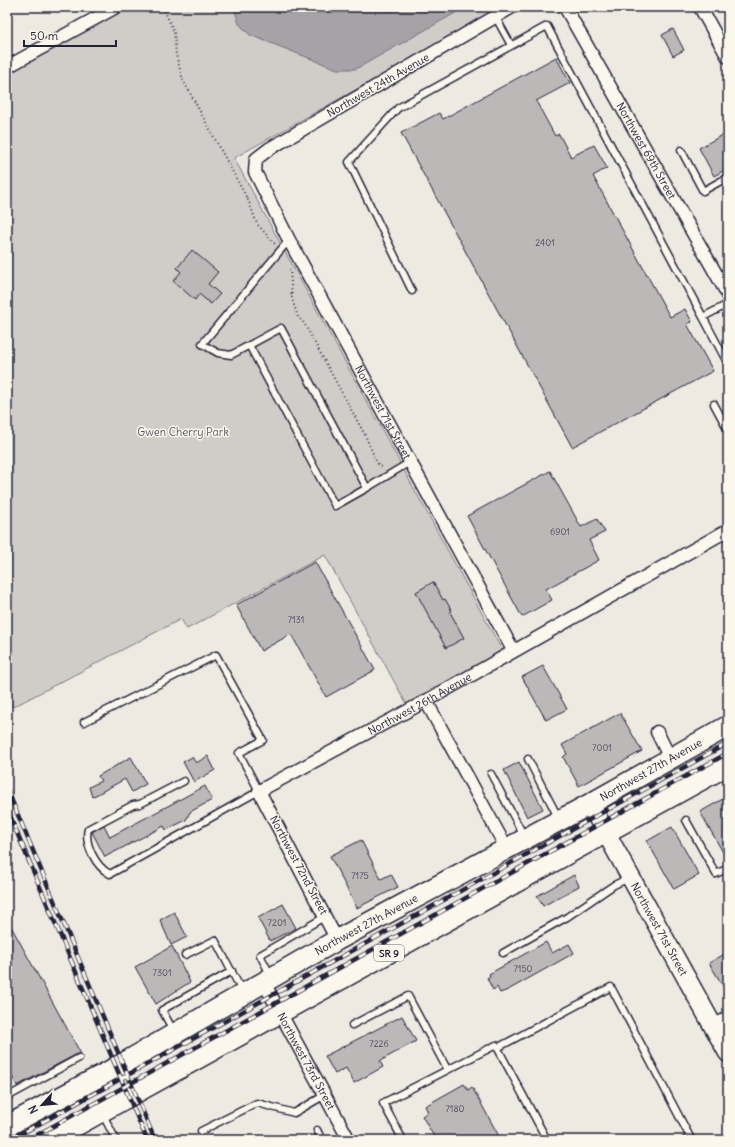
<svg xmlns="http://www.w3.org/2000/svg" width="735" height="1147" font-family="Delius,sans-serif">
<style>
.green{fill:#d0cdc9;stroke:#797882}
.water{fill:#a6a3a7;stroke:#716f7c}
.building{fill:#bcb8b8;stroke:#22223b}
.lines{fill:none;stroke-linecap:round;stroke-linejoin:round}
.lane-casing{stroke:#22223b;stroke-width:9}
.street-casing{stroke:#22223b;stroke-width:15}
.secondary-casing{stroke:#22223b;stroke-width:21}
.primary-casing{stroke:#22223b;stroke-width:23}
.path{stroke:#22223b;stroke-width:2;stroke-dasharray:1 3;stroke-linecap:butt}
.lane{stroke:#fbf7ec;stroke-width:6}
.street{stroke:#fbf7ec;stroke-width:12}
.secondary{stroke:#fbf7ec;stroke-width:18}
.primary{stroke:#fbf7ec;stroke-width:20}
.rail-casing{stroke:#22223b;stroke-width:4.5}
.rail{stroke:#fbf7ec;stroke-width:3;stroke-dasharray:9;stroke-linecap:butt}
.labels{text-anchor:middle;stroke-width:3;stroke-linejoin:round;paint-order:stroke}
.number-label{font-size:9px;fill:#48485a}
.shield{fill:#fbf7ec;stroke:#636270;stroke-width:1}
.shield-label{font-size:10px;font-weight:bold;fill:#22223b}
.street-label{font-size:11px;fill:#22223b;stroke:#fbf7ec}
.park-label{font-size:11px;fill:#565566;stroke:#fbf7ec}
</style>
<rect width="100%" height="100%" fill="#eeeae2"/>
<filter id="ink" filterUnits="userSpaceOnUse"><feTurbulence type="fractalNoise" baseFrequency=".025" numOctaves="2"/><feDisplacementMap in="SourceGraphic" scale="8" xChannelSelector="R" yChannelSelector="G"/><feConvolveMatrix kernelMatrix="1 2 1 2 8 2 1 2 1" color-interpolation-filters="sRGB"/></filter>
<g filter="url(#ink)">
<path class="green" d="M103,7H503L234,158L503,652L407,705L325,555L187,629L181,619L13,707L7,696V60Z"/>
<path class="water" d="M234,7H466L356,69H337L250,35L239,24Z"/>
<path class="building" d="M673,29L684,50L673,56L662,35Z
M556,57L570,83L536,101L555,136L559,134L571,157L594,145L607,168L593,176L670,317L685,309L692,322L687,324L713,371L572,447L401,133L439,113L443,119Z
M728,132V168L714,176L699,148Z
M192,250L218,272L208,284L220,294L211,304L199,294L195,300L173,281L181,272L177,268Z
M550,471L581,527L597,519L605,532L589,540L599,560L546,589L552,600L522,617L467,516Z
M315,562L375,670L326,697L291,634L261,651L236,605Z
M433,582L443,600L445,599L452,611L450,612L464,638L446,648L416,592Z
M543,666L567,709L546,720L522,677Z
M620,713L642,751L579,786L563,757L567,754L562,745Z
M208,756L215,770L194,782L183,762L192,757L196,763Z
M131,757L146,784L132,792L125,779L92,797L89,787L101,781L98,776Z
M519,762L543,809L527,817L504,770Z
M205,786L212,800L190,812L186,820L166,830L164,826L105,857L92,832L104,825L110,837Z
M728,796V861L700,812Z
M672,827L699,875L674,889L647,841Z
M361,840L381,879L391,874L398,887L357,908L330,856Z
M574,875L579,886L543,906L537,896Z
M283,904L296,928L270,941L258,918Z
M174,912L187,937L171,945L160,920Z
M7,919L81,1054H77L17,1086L7,1067Z
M546,942L552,953L569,944L574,953L508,990L500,993L497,987L493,990L487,978L490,976L489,974Z
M172,946L190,982L156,1004L135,967Z
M728,952V994L709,963Z
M402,1016L416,1041L380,1061L383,1067L354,1083L346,1068L335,1074L325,1056Z
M464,1084L468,1090L472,1087L501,1140H436L422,1116L428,1112L425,1106Z"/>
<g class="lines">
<g class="lane-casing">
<path id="lane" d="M495,16L511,45
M681,150L703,191L728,177
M289,240L202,344L218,353L231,355L281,328L367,488L410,462
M412,291L349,162L398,108L547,26L703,317
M728,304L703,317L728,364
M249,345L335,506L367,488
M714,404L728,430
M84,722L216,655L263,740L239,753L259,791L110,874C96,867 84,844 88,829L133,805L140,804L184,781
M528,759L558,817
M491,774L524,836
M686,820L716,874L728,868
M503,953L567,917L614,885L629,878
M185,955L215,940L242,991
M271,976L260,955L326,916
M352,1025L408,996L447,1069
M174,1032L162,1010L232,971
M497,1048L611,987L690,1137L685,1140
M7,1097L79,1058
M102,1113L116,1140
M317,1130L322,1140
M201,1131L257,1103L294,1113L325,1095
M403,1140L383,1103L496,1045L547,1140"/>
</g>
<g class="street-casing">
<g id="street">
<path id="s1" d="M512,7L269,149L256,159L255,172L289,240L513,650"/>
<path id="s2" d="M565,7L728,295"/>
<path d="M700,7L728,57"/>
<path d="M7,67L116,7"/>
<path d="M426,701L507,849"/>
<path d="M657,732L670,758"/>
<path id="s3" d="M337,940L259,791L426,701L728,530"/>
<path id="s4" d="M263,981L349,1140"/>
<path d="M713,1026L728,1018"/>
</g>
</g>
<g class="secondary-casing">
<g id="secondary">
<path id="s5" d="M590,804L728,1053"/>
</g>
</g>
<g class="primary-casing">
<g id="primary">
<path id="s6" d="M7,1126L117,1067L337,940L590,804L728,726"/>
<path d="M50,1140L728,765"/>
</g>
</g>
<path class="path" d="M163,7L174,32L176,55L183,80L249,202L257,224L275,244
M290,269L292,299L298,317L304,323L323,358L365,435L377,463L383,469"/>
<use href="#lane" class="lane"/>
<use href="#street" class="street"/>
<use href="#secondary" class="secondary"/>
<use href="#primary" class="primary"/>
<g class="rail-casing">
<path id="rail" d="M7,789L155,1140
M7,809L147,1140
M10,1140L728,743
M28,1140L728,753"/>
</g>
<use href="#rail" class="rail"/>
</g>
</g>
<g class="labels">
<g class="number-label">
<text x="545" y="246">2401</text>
<text x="560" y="535">6901</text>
<text x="296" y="623">7131</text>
<text x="602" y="751">7001</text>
<text x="360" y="879">7175</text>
<text x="277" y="926">7201</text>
<text x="523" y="972">7150</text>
<text x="162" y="976">7301</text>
<text x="379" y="1047">7226</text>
<text x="455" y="1112">7180</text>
</g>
<rect class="shield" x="374" y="945" width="30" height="16" rx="3"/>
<g class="shield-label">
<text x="389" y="957">SR 9</text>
</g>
<g class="street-label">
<text transform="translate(378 85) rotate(-30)" y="4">Northwest 24th Avenue</text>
<text dy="4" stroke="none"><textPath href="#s2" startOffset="165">Northwest 69th Street</textPath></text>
<text dy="4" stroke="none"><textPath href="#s1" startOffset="583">Northwest 71st Street</textPath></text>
<text dy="4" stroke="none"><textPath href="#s3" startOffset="351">Northwest 26th Avenue</textPath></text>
<text dy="4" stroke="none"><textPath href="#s6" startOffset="736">Northwest 27th Avenue</textPath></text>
<text transform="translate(299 865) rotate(62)" y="4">Northwest 72nd Street</text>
<text dy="4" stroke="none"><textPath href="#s6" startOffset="412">Northwest 27th Avenue</textPath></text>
<text dy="4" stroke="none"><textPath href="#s5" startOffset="143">Northwest 71st Street</textPath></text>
<text dy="4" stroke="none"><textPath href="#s4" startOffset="91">Northwest 73rd Street</textPath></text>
</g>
<g class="park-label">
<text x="183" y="436">Gwen Cherry Park</text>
</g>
</g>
<rect width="735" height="1147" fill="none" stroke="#fbf7ec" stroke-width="24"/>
<rect x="12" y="12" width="711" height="1123" fill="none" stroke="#22223b" stroke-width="1.5" filter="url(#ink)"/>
<g transform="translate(42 1105) rotate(243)" stroke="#fbf7ec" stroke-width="3" paint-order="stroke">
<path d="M0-3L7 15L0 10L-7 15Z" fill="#22223b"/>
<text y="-6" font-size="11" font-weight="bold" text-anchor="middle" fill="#22223b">N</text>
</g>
<path d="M24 40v6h92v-6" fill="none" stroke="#22223b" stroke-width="2"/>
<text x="30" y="40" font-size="12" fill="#22223b" stroke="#fbf7ec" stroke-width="3" paint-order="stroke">50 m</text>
</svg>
